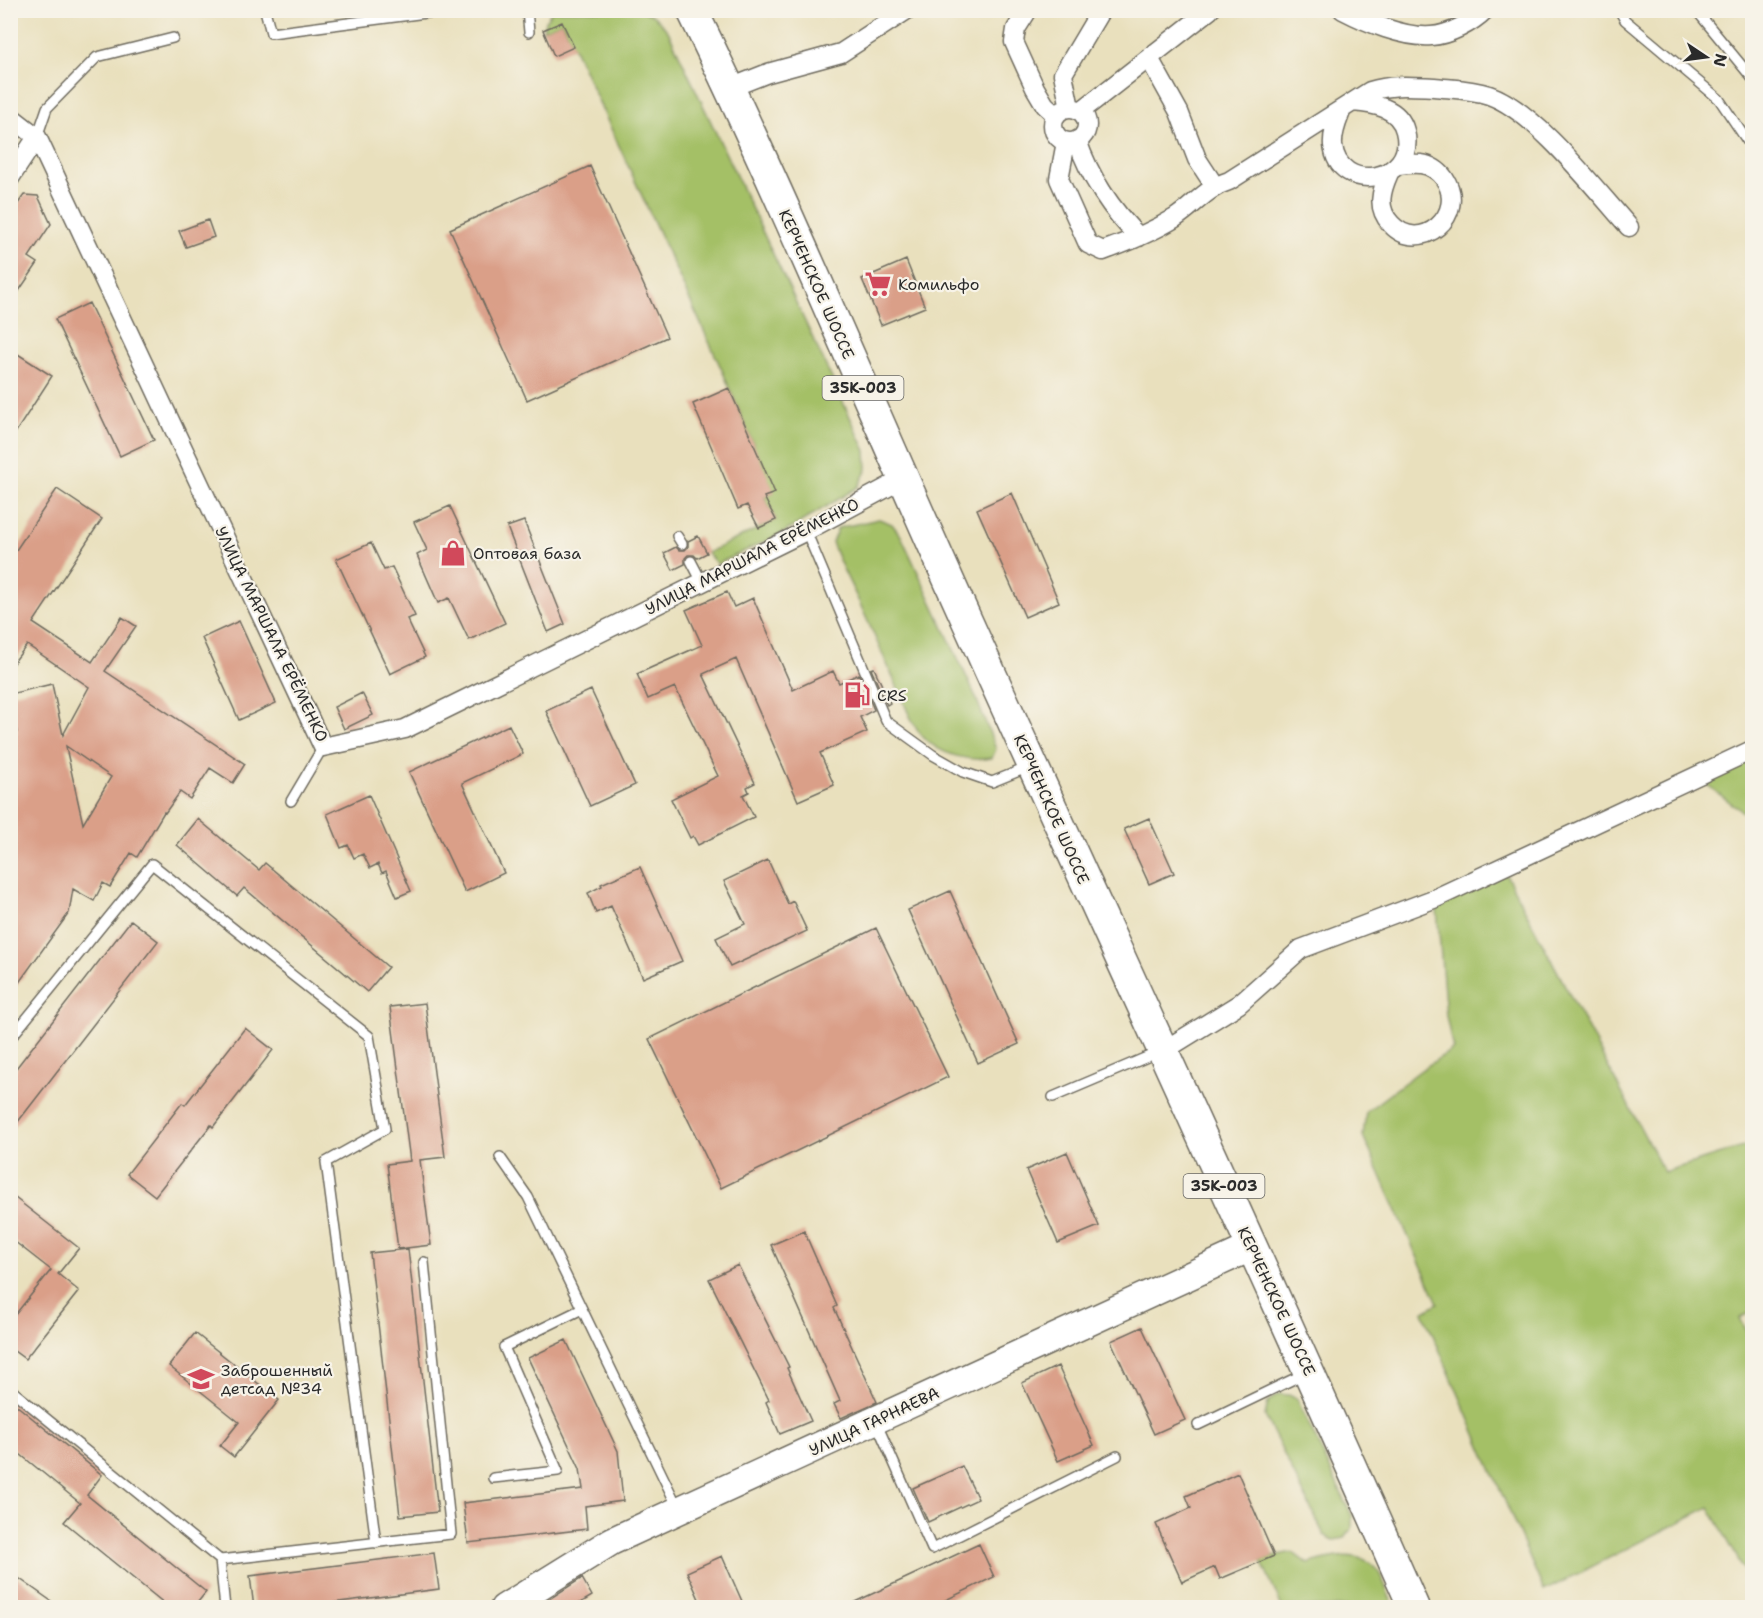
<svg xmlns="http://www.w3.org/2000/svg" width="1763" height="1618" font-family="'Shantell Sans',sans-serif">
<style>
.green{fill:#a4c066;stroke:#687648;stroke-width:1.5}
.building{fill:#da9f88;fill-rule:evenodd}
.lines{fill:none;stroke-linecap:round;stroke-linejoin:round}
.lane-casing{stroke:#6e6a5e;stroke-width:12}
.street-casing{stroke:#6e6a5e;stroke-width:21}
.secondary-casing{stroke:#6e6a5e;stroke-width:30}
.primary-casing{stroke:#6e6a5e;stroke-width:33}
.lane{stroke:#fff;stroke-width:9}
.street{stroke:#fff;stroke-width:18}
.secondary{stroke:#fff;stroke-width:27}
.primary{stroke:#fff;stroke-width:30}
.labels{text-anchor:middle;stroke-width:4.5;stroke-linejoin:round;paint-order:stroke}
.shield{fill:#f7f3e8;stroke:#686764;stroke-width:1.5}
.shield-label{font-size:15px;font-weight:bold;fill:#2b2b2b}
.street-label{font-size:16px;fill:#2b2b2b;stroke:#f7f3e8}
.poi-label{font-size:16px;fill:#2b2b2b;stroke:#f7f3e8;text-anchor:start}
</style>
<rect width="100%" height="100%" fill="#f7f3e8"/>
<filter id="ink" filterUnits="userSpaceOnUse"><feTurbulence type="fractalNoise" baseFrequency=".0167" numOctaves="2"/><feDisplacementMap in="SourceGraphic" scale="12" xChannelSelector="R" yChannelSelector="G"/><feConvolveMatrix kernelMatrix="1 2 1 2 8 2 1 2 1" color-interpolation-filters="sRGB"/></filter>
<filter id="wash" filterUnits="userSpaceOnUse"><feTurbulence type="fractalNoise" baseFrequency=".008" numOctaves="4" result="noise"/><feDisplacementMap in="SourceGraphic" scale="24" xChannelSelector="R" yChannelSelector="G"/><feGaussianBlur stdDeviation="1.35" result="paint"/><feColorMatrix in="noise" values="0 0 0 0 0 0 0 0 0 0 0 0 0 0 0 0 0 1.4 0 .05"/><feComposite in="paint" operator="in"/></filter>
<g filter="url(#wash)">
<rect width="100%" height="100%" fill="#e9e0bd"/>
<path class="green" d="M641,10L654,16L668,31L866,451L867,469L858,487L783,533L717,564L707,553L776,520L764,497L774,493L722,370L562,22L543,30L545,21L552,11Z
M879,519L892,524L901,536L974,693L996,749L992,758C969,762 941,755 924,738C912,725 905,705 898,689C887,664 876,639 864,613C854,589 840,567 832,542L838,528Z
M1752,750V819L1697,777Z
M1502,867L1664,1172L1752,1144V1312L1740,1318L1752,1341V1584L1709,1507L1544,1591L1423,1312L1438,1303L1363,1136L1366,1112L1421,1070L1453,1049L1446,1016L1436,898Z
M1278,1394L1289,1395L1297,1399L1352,1516V1529L1345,1538L1334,1540L1324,1535L1265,1416L1268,1402Z
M1292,1552L1308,1564C1330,1557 1359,1549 1376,1568C1384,1578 1388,1596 1394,1607H1282L1261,1561L1274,1556Z"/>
<g id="blocks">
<path class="building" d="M562,22L574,47L554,56L543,30Z
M590,166L667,337L527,400L450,229Z
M24,195L38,196L51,224L29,257L38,263L10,304V215Z
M208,220L214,237L186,247L179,231Z
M906,260L925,307L881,325L862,279Z
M89,303L154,440L120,456L55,319Z
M10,349L52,376L10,441Z
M729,388L775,493L764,497L776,520L759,528L747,505L738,509L693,404Z
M57,489L102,519L33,623L92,662L122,617L136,626L105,671L245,764L233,783L210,768L190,799L180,792L165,813L164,812L137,857L131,853L110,887L103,883L94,901L73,889L69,913L10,995V886L12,882L10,874V733L17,732L10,704V694L52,684L63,735L89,687L27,645L10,667V559ZM66,746L111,777L83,824L67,752Z
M1012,493L1059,602L1025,617L977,509Z
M450,506L505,623L469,640L449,598L438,603L417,555L427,550L414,522Z
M524,521L565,624L548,632L507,527Z
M698,536L707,553L697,558L694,555H688L685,558V564L673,570L664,553L676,547L679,550H685L688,547V541Z
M371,543L384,570L392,567L415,616L407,619L425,657L390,674L336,559Z
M727,592L734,607L753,598L793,690L833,671L839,683L859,674L874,710L860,717L867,732L820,753L834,785L798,801L736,659L703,674L755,783L747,787L749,792L743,795L754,817L698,845L693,836L690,838L671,799L718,776L675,687L648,699L637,674L702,645L686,610Z
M239,621L276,703L239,720L202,638Z
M874,668L890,703L887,705L871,669Z
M591,690L635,785L590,806L546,711Z
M362,693L373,715L344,729L334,707Z
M509,725L523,754L462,783L504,873L465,892L409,772Z
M369,795L411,891L397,897L386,871L382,873L378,864L370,868L363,854L354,858L348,845L341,848L327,814Z
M1149,818L1174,873L1149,884L1124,829Z
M198,819L259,870L265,863L388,967L367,992L244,888L237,896L177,845Z
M768,860L788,904L793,901L807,931L730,967L716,938L745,924L724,881Z
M640,867L682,961L643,978L611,906L596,913L588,893L602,886L601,884Z
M950,891L1019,1044L978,1063L908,910Z
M131,920L158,941L10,1132V1076Z
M876,928L948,1077L721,1188L649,1039Z
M425,1003L445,1157L420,1160L431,1245L398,1249L387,1164L410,1161L390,1007Z
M245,1028L273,1050L213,1127L211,1125L155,1196L127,1174L182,1103L185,1105Z
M1067,1152L1099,1226L1058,1243L1026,1170Z
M10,1194L79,1248L58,1274L79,1291L25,1359L10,1348V1321L51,1270L10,1238Z
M804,1231L837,1306L834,1308L877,1402L841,1418L834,1404L840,1401L771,1245Z
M408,1249L438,1512L400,1516L370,1253Z
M738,1265L789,1367L787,1368L811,1421L780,1434L766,1402L769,1400L709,1279Z
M1142,1327L1185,1420L1154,1434L1111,1341Z
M195,1333L279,1400L234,1457L220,1446L239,1422L169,1366Z
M566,1340L618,1451L623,1501L585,1506L587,1529L468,1543L463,1503L583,1489L580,1469L528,1358Z
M1058,1366L1094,1445L1058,1461L1022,1383Z
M10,1400L102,1475L87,1495L206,1592L193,1608H170L64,1522L80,1503L10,1446Z
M962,1466L978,1499L928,1522L913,1488Z
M1238,1473L1274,1556L1220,1579L1215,1567L1182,1582L1156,1524L1191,1508L1186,1496Z
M979,1544L994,1577L929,1608H842Z
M434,1553L439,1589L293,1608H254L250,1576Z
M722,1556L745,1608H703L687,1572Z
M10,1572L61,1608H10Z
M582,1578L592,1596L572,1608H535Z"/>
</g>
</g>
<g filter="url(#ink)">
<use href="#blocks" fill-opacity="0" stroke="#6e6a5e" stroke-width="1.5"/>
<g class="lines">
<g class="lane-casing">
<path id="lane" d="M265,10L271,33L449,10
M527,10L529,32
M1619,10L1625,20L1719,99L1752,148
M1696,10L1752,78
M37,137L47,108L97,57L173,38
M806,531L886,721L933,755L963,772L992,782L1029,767
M677,536L682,544
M691,561L702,582
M291,801L323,747
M10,1039L152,864L369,1036L385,1129L326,1162L376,1543
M1053,1097L1159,1052
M500,1157L528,1197L678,1508
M10,1389L220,1560
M876,1422L932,1549L1117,1456
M1198,1425L1304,1374
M493,1478L558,1471L504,1347L582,1309
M225,1608L220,1560L451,1534L424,1262"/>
</g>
<g class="street-casing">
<path id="street" d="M1028,10L1016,29L1014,42L1035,88L1045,105L1056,115
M1343,10C1366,22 1404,38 1431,36C1449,35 1472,23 1485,10
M1149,58L1179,112L1197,159L1214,185
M730,88L768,73L841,53L907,10
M1053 125a17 17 0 1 1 34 0a17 17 0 1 1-34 0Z
M1070,108L1063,74L1101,10
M1342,109C1338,120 1332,132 1333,145C1338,196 1418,182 1405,131C1399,107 1374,104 1353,102
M1081,111L1210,10
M10,116L37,137L323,747L405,729L806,531L903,479
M1077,140C1089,176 1112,211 1139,237
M1066,142L1059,179L1088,244L1103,251C1128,242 1152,232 1175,218C1195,205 1206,188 1229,181L1370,91C1393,84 1410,86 1434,87C1452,89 1471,89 1489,95C1534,110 1596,190 1629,227
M1389,173C1381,191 1376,208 1391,224C1420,256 1469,214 1444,178C1439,171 1430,165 1421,164C1414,163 1406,164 1398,165
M10,178L37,137
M1163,1051L1239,1004L1301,949L1436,898L1752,750"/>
</g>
<g class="secondary-casing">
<path id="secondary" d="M504,1608L612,1541L1252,1247"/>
</g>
<g class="primary-casing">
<path id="primary" d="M692,10C790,211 875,418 967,621C1116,950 1268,1277 1414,1608"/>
</g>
<use href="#lane" class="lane"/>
<use href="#street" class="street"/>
<use href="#secondary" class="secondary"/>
<use href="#primary" class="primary"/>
</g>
</g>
<defs>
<g id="supermarket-bare" transform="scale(2.07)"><path d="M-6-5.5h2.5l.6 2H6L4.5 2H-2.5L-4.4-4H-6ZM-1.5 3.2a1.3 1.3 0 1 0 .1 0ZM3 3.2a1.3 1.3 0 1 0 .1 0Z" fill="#d1495b" stroke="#f7f3e8" stroke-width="2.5" paint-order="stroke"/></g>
<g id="shop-bare" transform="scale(2.07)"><path d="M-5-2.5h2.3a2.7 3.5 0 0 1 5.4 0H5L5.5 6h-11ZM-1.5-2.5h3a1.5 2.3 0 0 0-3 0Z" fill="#d1495b" stroke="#f7f3e8" stroke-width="2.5" paint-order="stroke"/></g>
<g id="fuel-bare" transform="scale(2.07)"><path d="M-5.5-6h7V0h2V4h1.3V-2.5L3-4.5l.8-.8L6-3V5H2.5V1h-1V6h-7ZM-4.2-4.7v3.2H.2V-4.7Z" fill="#d1495b" stroke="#f7f3e8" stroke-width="2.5" paint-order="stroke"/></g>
<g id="school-bare" transform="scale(2.07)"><path d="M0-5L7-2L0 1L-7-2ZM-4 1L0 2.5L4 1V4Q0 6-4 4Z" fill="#d1495b" stroke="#f7f3e8" stroke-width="2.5" paint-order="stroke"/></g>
</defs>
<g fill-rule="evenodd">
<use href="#supermarket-bare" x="878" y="284"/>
<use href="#shop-bare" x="453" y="553"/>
<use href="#fuel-bare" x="857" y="695"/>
<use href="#school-bare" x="201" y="1379"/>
</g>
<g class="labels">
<g class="shield">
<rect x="822.5" y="376" width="81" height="24" rx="4.5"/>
<rect x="1183.5" y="1174" width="81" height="24" rx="4.5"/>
</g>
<g class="shield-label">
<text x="863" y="393">35К-003</text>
<text x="1224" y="1191">35К-003</text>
</g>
<g class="street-label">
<text transform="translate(817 284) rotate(66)" y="6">КЕРЧЕНСКОЕ ШОССЕ</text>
<text transform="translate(752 556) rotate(-27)" y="6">УЛИЦА МАРШАЛА ЕРЁМЕНКО</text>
<text transform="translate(272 634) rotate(64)" y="6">УЛИЦА МАРШАЛА ЕРЁМЕНКО</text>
<text transform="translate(1052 809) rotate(66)" y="6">КЕРЧЕНСКОЕ ШОССЕ</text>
<text transform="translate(1277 1301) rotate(65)" y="6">КЕРЧЕНСКОЕ ШОССЕ</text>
<text transform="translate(874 1421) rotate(-25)" y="6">УЛИЦА ГАРНАЕВА</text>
</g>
<g class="poi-label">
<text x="898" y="290">Комильфо</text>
<text x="473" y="559">Оптовая база</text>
<text x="877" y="701">CRS</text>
<text x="221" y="1376">Заброшенный<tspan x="221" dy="18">детсад №34</tspan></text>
</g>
</g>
<rect width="1763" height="1618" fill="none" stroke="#f7f3e8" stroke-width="36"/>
<g transform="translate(1706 57) rotate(103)" stroke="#f7f3e8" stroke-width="4.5" paint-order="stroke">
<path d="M0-4.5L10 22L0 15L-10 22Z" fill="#2b2b2b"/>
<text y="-9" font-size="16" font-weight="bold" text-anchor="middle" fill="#2b2b2b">N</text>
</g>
</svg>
